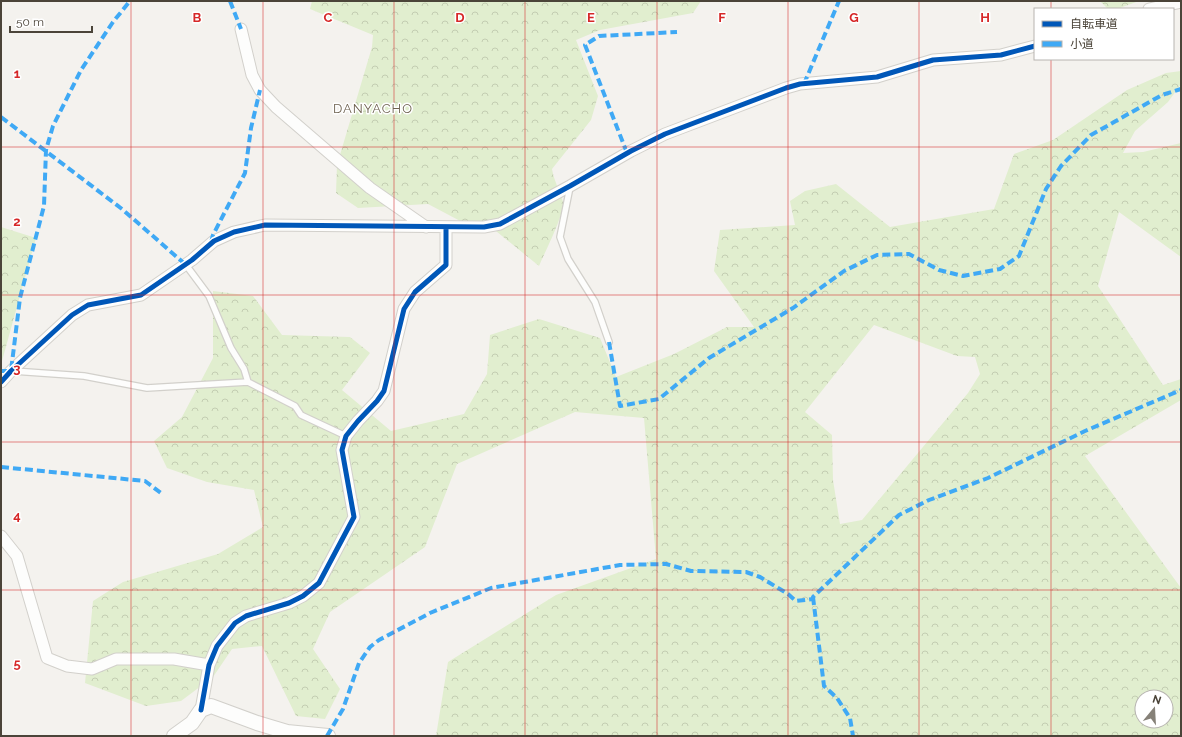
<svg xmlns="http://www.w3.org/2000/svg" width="1182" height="737" font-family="Raleway,'Noto Sans JP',sans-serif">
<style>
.forest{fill:url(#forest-crowns);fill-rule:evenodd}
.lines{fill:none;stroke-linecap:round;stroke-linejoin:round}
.service-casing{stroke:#d2d0cb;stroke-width:8}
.minor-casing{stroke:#d2d0cb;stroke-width:13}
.tertiary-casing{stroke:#d2d0cb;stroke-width:16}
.service{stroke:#fdfdfc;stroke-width:5.5}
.minor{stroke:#fdfdfc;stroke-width:11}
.tertiary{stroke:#fdfdfc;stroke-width:14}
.quiet{stroke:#3fa9f5;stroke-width:4;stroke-dasharray:8 4;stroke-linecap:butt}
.cycleway-casing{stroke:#fff;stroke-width:8}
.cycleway{stroke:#0057b8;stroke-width:5}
.grid{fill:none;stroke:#d62828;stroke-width:1;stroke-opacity:0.55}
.labels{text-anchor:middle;stroke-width:3;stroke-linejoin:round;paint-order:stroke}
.neighbourhood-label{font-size:13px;letter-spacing:1px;fill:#6e6250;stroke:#fff}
.grid-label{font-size:13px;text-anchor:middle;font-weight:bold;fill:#d62828;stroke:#fff;stroke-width:3;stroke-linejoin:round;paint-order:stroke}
</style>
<defs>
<pattern id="forest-crowns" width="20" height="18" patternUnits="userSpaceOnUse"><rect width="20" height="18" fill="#e1eecf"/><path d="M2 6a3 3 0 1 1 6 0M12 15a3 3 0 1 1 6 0" fill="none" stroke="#c3cdb2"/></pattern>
</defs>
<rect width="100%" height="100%" fill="#f4f2ee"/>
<path class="forest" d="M312,1H701L693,13L600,30L576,40L598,96L591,120L552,169C554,181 560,191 563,202C565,213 544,254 539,266L491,227L464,223L428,204L358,208L336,193L337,165L372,47L373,35L310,9Z
M1100,1H1139L1117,9H1108Z
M1181,71V84L1168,102L1135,131L1123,153L1143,152L1181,143V257L1119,212L1098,286L1163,385L1181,379V400L1085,456L1181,588V736H436L448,662L556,595L656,559L644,418L575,412L457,464L425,547L330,612L313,649L340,689L325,719L296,716L262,646L232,649L213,677L181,701L146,706L85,683L93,601L123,582L218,554L263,527L254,490L207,482L167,468L154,441L182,417L213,358V291L253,296L282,335L350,337L370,353L342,390L391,431L464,414L487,374L490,335L539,319L600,338L616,377L674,354L727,327H754L714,271L720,230L795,225L790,201L805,191L836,184L890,227L994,209L1014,154L1053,140L1127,90L1166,73ZM874,325L957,356L975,357L980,374L968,393L862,520L840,524L833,480L832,435L805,412ZM1142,697H1166V721H1142Z
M1,227L36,238L2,361H1Z"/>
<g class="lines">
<g class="service-casing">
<path id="service" d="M570,187L560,237L568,259L595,302L609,342
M186,265L209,296L231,348L244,369L248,382
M13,371L84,376L147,388L248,382L295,406L301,415L346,436"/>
</g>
<g class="minor-casing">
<path id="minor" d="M1149,9L1181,2
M241,29L252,75L260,90L276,107L370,188L426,227
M1,382L11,371L72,315L88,305L141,295L192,260L214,241L234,232L265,225L484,227L500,224L570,186L631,151L665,134L786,88L800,84L877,77L933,60L1001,55L1035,46
M1,536L17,556L47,658L67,666L92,669L116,659H174L209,665
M201,710L209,665L217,646L235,623L246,616L289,603L303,596L319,583L354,517L342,450L346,436L358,421L377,401L384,391L404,309L415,292L446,265V227"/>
</g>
<g class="tertiary-casing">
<path id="tertiary" d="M174,736L192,723L201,710L211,706L257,723L287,732L328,736"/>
</g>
<use href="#service" class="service"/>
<use href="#minor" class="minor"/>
<use href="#tertiary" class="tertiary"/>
<path class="quiet" d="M230,1L241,29
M804,84L839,1
M1,117L122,209L186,265
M627,153L585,45L599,36L677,32
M211,242L213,235L245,173L251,128L260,90
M609,342L620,406L659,399L709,358L793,308L844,271L877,255L909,254L939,270L963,276L1000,269L1019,256L1046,189L1061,166L1091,135L1162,95L1181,89
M1,371H11L20,298L44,206L46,150L53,126L81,70L113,22L130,1
M1,467L145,481L161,493
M813,597L824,686L837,698L850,718L853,736
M327,736L343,709L359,663L370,647L379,640L430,613L491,588L620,565L666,564L691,571L746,572L760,577L788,594L796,601L813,599V597L899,515L929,500L988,478L1085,431L1181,390"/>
<g class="cycleway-casing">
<path id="cycleway" d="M1,382L11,371L72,315L88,305L141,295L192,260L214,241L234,232L265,225L484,227L500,224L570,186L631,151L665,134L786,88L800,84L877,77L933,60L1001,55L1035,46
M201,710L209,665L217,646L235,623L246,616L289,603L303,596L319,583L354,517L342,450L346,436L358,421L377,401L384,391L404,309L415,292L446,265V227"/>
</g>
<use href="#cycleway" class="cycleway"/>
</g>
<path class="grid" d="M131,1V736M263,1V736M394,1V736M525,1V736M657,1V736M788,1V736M919,1V736M1051,1V9M1051,59V736M1,147H1181M1,295H1181M1,442H1181M1,590H1181"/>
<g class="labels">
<g class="neighbourhood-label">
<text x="373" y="113">DANYACHO</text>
</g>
</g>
<g class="grid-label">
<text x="197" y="22">B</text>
<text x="328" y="22">C</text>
<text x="460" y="22">D</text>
<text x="591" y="22">E</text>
<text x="722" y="22">F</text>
<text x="854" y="22">G</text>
<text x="985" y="22">H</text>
<text x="17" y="78">1</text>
<text x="17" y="226">2</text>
<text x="17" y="373">3</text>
<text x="17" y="520">4</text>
<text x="17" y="668">5</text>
</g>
<rect width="1182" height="737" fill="none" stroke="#4b4439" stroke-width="4"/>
<rect x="1034" y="8" width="140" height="52" fill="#ffffff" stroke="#b7b4b0"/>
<rect x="1042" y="21" width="20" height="6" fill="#0057b8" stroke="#b7b4b0"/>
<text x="1070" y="28" font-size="12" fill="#4b4439">自転車道</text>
<rect x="1042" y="41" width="20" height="6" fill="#3fa9f5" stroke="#b7b4b0"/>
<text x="1070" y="48" font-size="12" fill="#4b4439">小道</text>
<g transform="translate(1154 709) rotate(18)"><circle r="19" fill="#ffffff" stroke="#b7b4b0"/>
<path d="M0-3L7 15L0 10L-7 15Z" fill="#868178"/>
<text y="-6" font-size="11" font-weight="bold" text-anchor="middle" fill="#4b4439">N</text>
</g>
<path d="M10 26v6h82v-6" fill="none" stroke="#4b4439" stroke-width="2"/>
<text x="16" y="26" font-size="12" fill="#4b4439" stroke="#ffffff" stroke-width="3" paint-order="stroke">50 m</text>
</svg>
